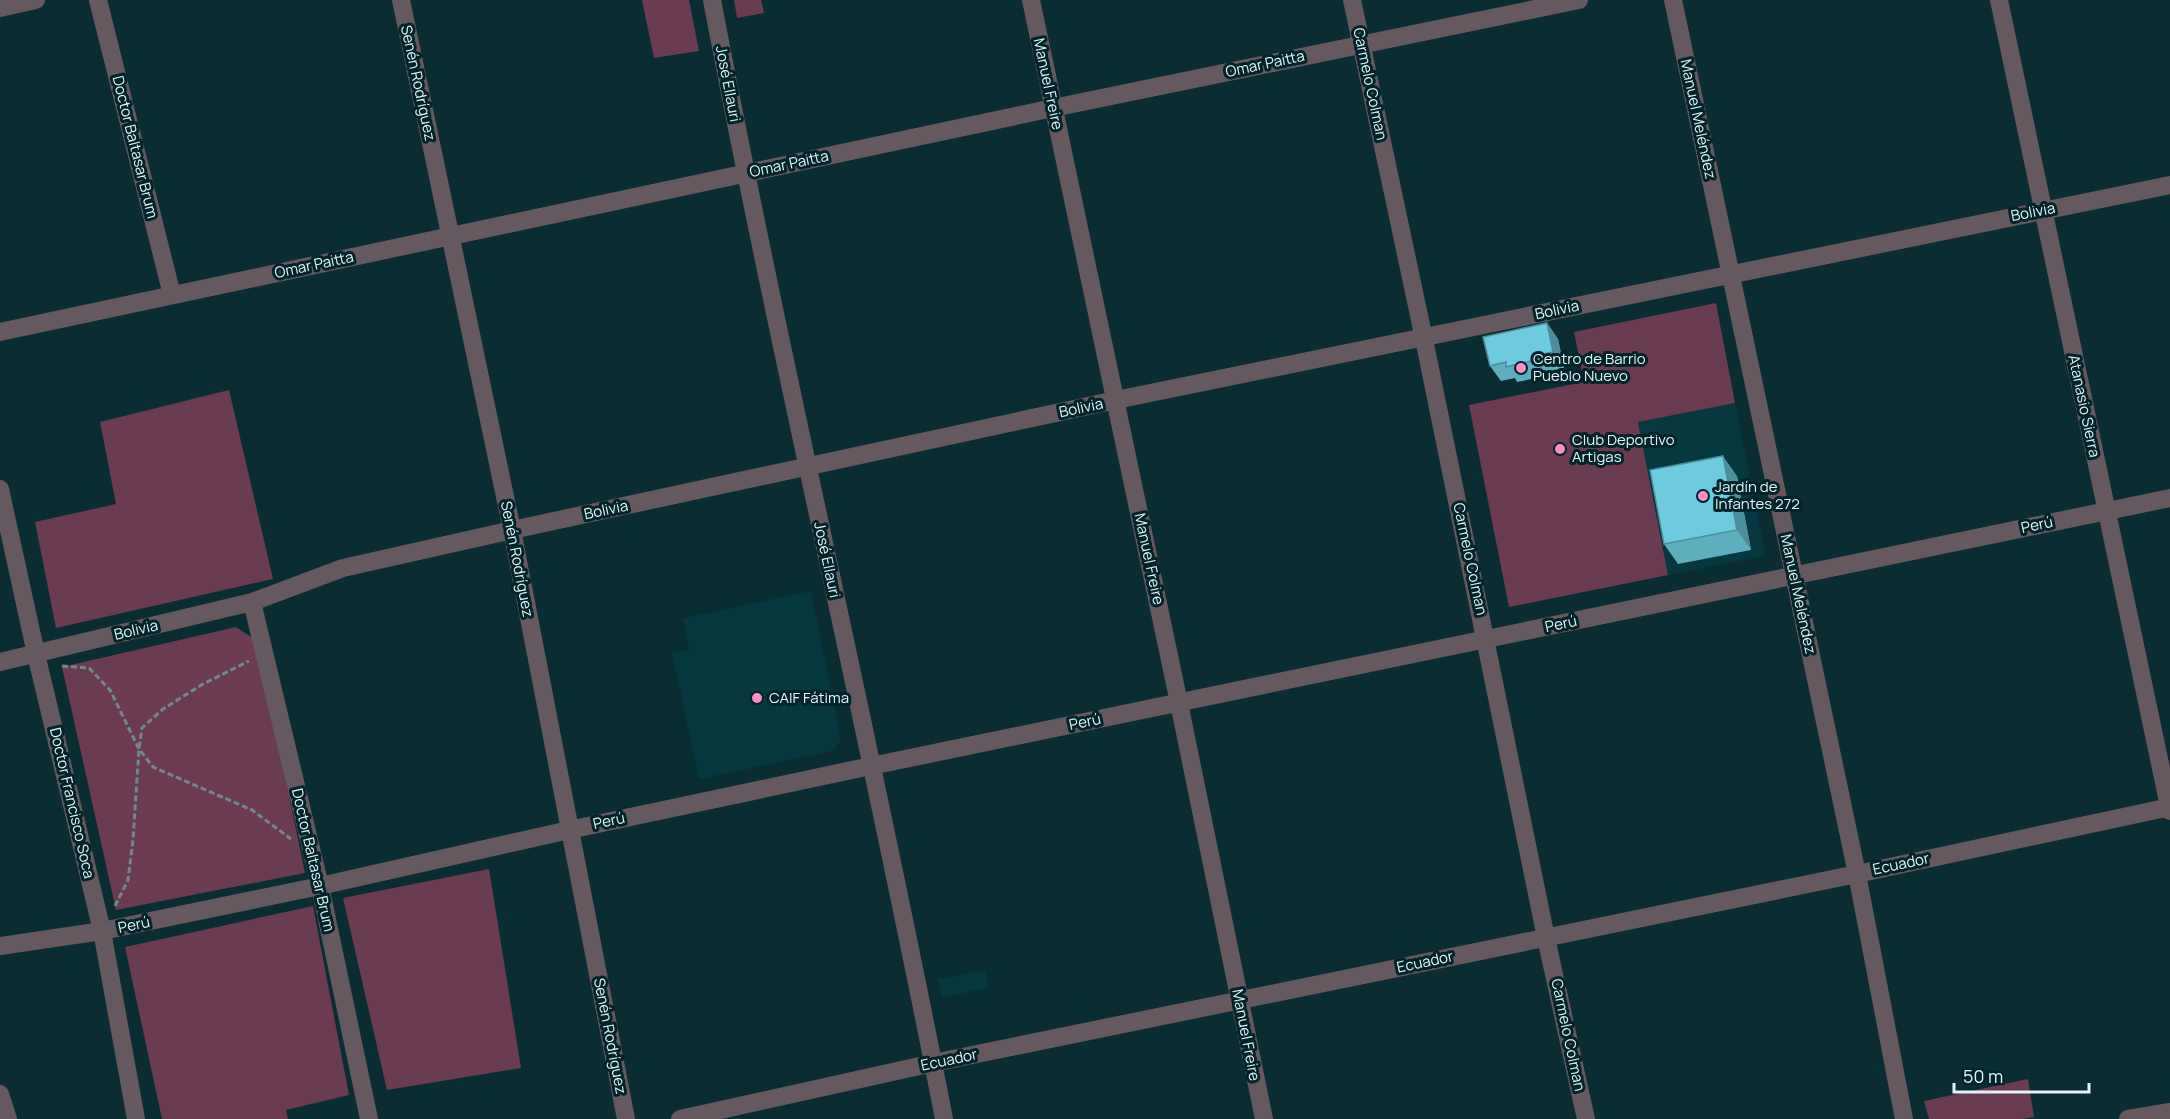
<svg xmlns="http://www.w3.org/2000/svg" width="2170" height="1119" font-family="Manrope,sans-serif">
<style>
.built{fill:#07373f}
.green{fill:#6a3b51}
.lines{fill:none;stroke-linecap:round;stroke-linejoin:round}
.path{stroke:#6d898e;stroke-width:3;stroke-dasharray:6 3;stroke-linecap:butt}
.minor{stroke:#65585e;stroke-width:18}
.wall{fill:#5eafbe}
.shaded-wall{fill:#4c8e9b}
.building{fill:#6dcbdd;stroke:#4c8e9b;stroke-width:1.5}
.poi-dot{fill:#fc8fc2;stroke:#012329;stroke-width:2}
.labels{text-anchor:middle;stroke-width:6;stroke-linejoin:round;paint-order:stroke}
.street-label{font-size:15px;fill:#e1f3f7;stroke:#012329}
.poi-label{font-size:15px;fill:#e1f3f7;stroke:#012329;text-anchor:start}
</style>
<rect width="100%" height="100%" fill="#0a2d33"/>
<path class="built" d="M1735,403L1766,556L1668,575L1638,422Z
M811,591L841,740L833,751L699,779L672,653L689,650L683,618Z
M985,970L989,988L942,997L938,979Z"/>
<path class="green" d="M642,0H689L699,51L654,58Z
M734,0H761L764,13L737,18Z
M1716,303L1735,403L1638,422L1668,575L1509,607L1469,405L1584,382L1574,332Z
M229,390L273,579L56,628L35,522L116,504L100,422Z
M236,627L257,641L305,873L116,910L62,667Z
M489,869L521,1068L387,1090L343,898Z
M313,906L349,1095L286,1110L288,1119H162L125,947Z
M2028,1079L2034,1117L2023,1119H1929L1924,1101Z"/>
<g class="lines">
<path class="path" d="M62,666L89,668L110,690L139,749L153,767L252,810L291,839
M115,906L128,880L133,840L139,749L142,728L163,709L203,684L249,661"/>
<path class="minor" d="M98,0L172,295
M401,0L512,530L626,1119
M712,0C783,374 872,745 944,1119
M1031,0L1179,703L1264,1119
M1352,0L1424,339L1546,938L1586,1119
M1673,0L1857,874L1904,1119
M1999,0L2170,811
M0,8L36,0
M0,332L1053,108L1579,0
M0,489L36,654L102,931L136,1119
M252,602L320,886L369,1119
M0,662L252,602L343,568L512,530L1116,400L2170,185
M0,946L102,931L320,886L569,830L871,766L2170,498
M0,1094L8,1119
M680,1119L933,1063L1857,874L2170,807
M2128,1119L2170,1112"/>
</g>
<path class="wall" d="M1547,323L1558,339L1564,368L1545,372L1546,376L1517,382L1515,378L1501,381L1490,366Z
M1737,476L1751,550L1678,564L1664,544Z"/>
<path class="shaded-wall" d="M1547,323L1558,339L1564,368L1553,352Z
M1534,356L1545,372L1546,376L1535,360Z
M1723,456L1737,476L1751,550L1737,530Z"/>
<path class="building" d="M1547,323L1553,352L1534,356L1535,360L1506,367V362L1490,366L1483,337Z
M1723,456L1737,530L1664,544L1650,470Z"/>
<g class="poi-dot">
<circle cx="1521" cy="368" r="6"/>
<circle cx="1560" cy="449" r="6"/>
<circle cx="1703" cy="496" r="6"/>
<circle cx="757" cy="698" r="6"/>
</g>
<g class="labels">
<g class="street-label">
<text transform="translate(1265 64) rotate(-12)" y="5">Omar Paitta</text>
<text transform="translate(418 83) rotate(78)" y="5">Senén Rodríguez</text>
<text transform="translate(728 84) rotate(79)" y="5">José Ellauri</text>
<text transform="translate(1048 84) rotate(78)" y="5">Manuel Freire</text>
<text transform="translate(1370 84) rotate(78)" y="5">Carmelo Colman</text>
<text transform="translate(1698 119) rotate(78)" y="5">Manuel Meléndez</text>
<text transform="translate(135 147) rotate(76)" y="5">Doctor Baltasar Brum</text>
<text transform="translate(789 164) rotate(-12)" y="5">Omar Paitta</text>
<text transform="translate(2033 212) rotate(-11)" y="5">Bolivia</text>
<text transform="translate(314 265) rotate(-12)" y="5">Omar Paitta</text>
<text transform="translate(1557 310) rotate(-12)" y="5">Bolivia</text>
<text transform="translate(2084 406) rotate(78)" y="5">Atanasio Sierra</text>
<text transform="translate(1081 408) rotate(-12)" y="5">Bolivia</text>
<text transform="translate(606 510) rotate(-12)" y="5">Bolivia</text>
<text transform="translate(2037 525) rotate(-12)" y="5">Perú</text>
<text transform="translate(517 559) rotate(79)" y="5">Senén Rodríguez</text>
<text transform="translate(1149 559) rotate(78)" y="5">Manuel Freire</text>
<text transform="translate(1470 559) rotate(78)" y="5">Carmelo Colman</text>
<text transform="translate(827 560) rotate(78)" y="5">José Ellauri</text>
<text transform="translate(1798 594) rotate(78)" y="5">Manuel Meléndez</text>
<text transform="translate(1561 624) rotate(-12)" y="5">Perú</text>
<text transform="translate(136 630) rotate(-13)" y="5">Bolivia</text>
<text transform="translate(1085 722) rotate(-12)" y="5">Perú</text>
<text transform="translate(72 803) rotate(77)" y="5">Doctor Francisco Soca</text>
<text transform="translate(609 821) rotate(-12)" y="5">Perú</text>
<text transform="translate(313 860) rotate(77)" y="5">Doctor Baltasar Brum</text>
<text transform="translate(1901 864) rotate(-12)" y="5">Ecuador</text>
<text transform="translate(134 925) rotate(-12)" y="5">Perú</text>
<text transform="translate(1425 962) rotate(-12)" y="5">Ecuador</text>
<text transform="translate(1246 1035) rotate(79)" y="5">Manuel Freire</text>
<text transform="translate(1568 1035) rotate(78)" y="5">Carmelo Colman</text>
<text transform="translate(610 1036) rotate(79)" y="5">Senén Rodríguez</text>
<text transform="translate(949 1060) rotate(-12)" y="5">Ecuador</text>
</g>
<g class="poi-label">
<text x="1533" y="364">Centro de Barrio<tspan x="1533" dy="17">Pueblo Nuevo</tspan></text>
<text x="1572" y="445">Club Deportivo<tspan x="1572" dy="17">Artigas</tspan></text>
<text x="1715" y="492">Jardín de<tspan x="1715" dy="17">Infantes 272</tspan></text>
<text x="769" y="703">CAIF Fátima</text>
</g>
</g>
<path d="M1954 1083v9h135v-9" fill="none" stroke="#e1f3f7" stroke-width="3"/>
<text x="1963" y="1083" font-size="18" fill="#e1f3f7" stroke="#012329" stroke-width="4.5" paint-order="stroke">50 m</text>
</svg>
